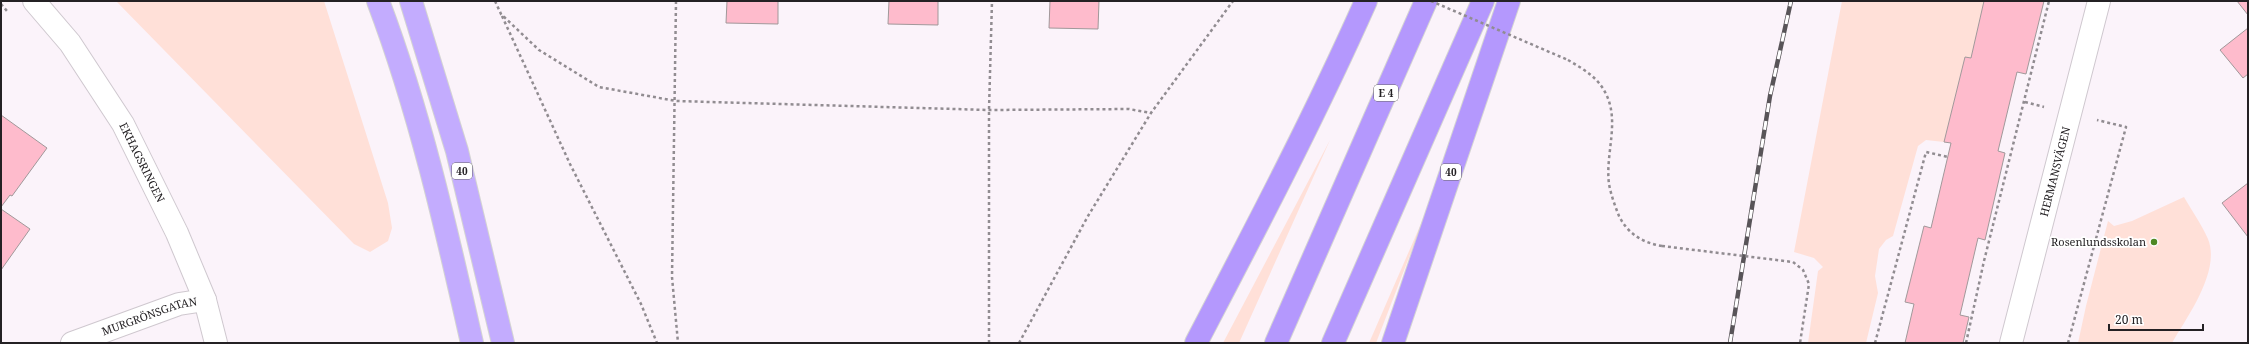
<svg xmlns="http://www.w3.org/2000/svg" width="2249" height="344" font-family="'Noto Serif',serif">
<style>
.green{fill:#ffe0d8}
.building{fill:#febbcc;stroke:#a1989a}
.lines{fill:none;stroke-linecap:round;stroke-linejoin:round}
.minor-casing{stroke:#cfc8cf;stroke-width:24}
.tertiary-casing{stroke:#cfc8cf;stroke-width:24}
.trunk-casing{stroke:#d3d3d3;stroke-width:24}
.motorway-casing{stroke:#d3d3d3;stroke-width:24}
.path{stroke:#918c91;stroke-width:2.5;stroke-dasharray:3 3;stroke-linecap:butt}
.minor{stroke:#fff;stroke-width:22}
.tertiary{stroke:#fff;stroke-width:22}
.trunk{stroke:#c3acfe;stroke-width:22}
.motorway{stroke:#b498fd;stroke-width:22}
.rail-casing{stroke:#585458;stroke-width:4.5}
.rail{stroke:#fff;stroke-width:3;stroke-dasharray:9;stroke-linecap:butt}
.path-bridge{stroke:#918c91;stroke-width:2.5;stroke-dasharray:3 3;stroke-linecap:butt}
.poi-dot{fill:#4d8824;stroke:#fff;stroke-width:1.5}
.labels{text-anchor:middle;stroke-width:3.5;stroke-linejoin:round;paint-order:stroke}
.shield{fill:#fff;stroke:#666466;stroke-width:1}
.shield-label{font-size:10px;font-weight:bold;fill:#242124}
.street-label{font-size:11px;fill:#242124;stroke:#fff}
.poi-label{font-size:11px;fill:#242124;stroke:#fff;text-anchor:end}
</style>
<rect width="100%" height="100%" fill="#fbf3fa"/>
<path class="green" d="M116,1H324L388,203L392,228L388,241L370,252L354,244Z
M1842,1H1984L1971,58L1965,57L1944,142L1926,140L1918,146L1893,236L1886,240L1879,249L1875,276L1878,293L1866,343H1808L1818,271L1823,267L1814,258L1794,252Z
M1330,140L1239,343H1223Z
M2184,197C2192,211 2202,225 2208,239C2221,271 2187,317 2172,343H2078L2086,306L2108,221L2114,226L2132,221Z
M1430,203L1376,343H1369Z"/>
<path class="building" d="M727,1H778V24L726,23Z
M889,1H938V25L888,24Z
M1050,1H1099L1098,29L1049,28Z
M1984,1H2044L2026,74L2017,72L1998,151L2005,153L1985,240L1978,238L1960,315L1969,317L1963,343H1905L1914,304L1905,302L1924,226L1931,228L1951,143L1944,142L1965,57L1971,58Z
M2237,1H2248V15Z
M2248,28V74L2243,78L2220,50Z
M1,115L47,148L12,196L10,195L1,207Z
M2248,183V237L2222,203Z
M1,209L30,229L1,270Z"/>
<g class="lines">
<g class="minor-casing">
<g id="minor">
<path id="s1" d="M72,343L179,304L205,300"/>
</g>
</g>
<g class="tertiary-casing">
<g id="tertiary">
<path id="s2" d="M34,1L70,43L123,124L177,233L205,300L216,343"/>
<path id="s3" d="M2011,343L2099,1"/>
</g>
</g>
<g class="trunk-casing">
<path id="trunk" d="M378,1C420,112 446,228 472,343
M411,1L457,151L503,343"/>
</g>
<g class="motorway-casing">
<path id="motorway" d="M1196,343C1255,230 1314,118 1366,1
M1276,343L1426,1
M1333,343L1483,1
M1393,343L1509,1"/>
</g>
<path class="path" d="M495,1L501,14L539,50L599,87L676,101L989,110L1129,109L1151,113
M676,1L672,277L678,343
M1,4L7,11
M502,16L570,164L641,304L657,343
M1568,60C1583,69 1598,77 1606,94C1620,122 1605,154 1609,184C1611,195 1615,206 1619,216C1628,234 1643,243 1662,246
M2025,102L2044,107
M989,343V110L992,1
M1019,343L1088,216L1151,113L1233,1
M1875,343L1926,152L1948,157
M1966,343L1984,261L2049,1
M2068,343L2126,127L2097,120"/>
<use href="#minor" class="minor"/>
<use href="#tertiary" class="tertiary"/>
<use href="#trunk" class="trunk"/>
<use href="#motorway" class="motorway"/>
<g class="rail-casing">
<path id="rail" d="M1730,343L1770,96L1791,1"/>
</g>
<use href="#rail" class="rail"/>
<path class="path-bridge" d="M1431,1L1568,60
M1662,246L1793,262L1803,270L1809,284L1800,343"/>
</g>
<circle class="poi-dot" cx="2154" cy="242" r="4"/>
<g class="labels">
<g class="shield">
<rect x="1374" y="85" width="24" height="16" rx="3"/>
<rect x="452" y="163" width="20" height="16" rx="3"/>
<rect x="1441" y="164" width="20" height="16" rx="3"/>
</g>
<g class="shield-label">
<text x="1386" y="97">E 4</text>
<text x="462" y="175">40</text>
<text x="1451" y="176">40</text>
</g>
<g class="street-label">
<text dy="4" stroke="none"><textPath href="#s2" startOffset="195">EKHAGSRINGEN</textPath></text>
<text dy="4" stroke="none"><textPath href="#s3" startOffset="177">HERMANSVÄGEN</textPath></text>
<text dy="4" stroke="none"><textPath href="#s1" startOffset="82">MURGRÖNSGATAN</textPath></text>
</g>
<g class="poi-label">
<text x="2146" y="246">Rosenlundsskolan</text>
</g>
</g>
<rect width="2249" height="344" fill="none" stroke="#242124" stroke-width="4"/>
<path d="M2109 324v6h94v-6" fill="none" stroke="#242124" stroke-width="2"/>
<text x="2115" y="324" font-size="12" fill="#242124" stroke="#ffffff" stroke-width="3" paint-order="stroke">20 m</text>
</svg>
